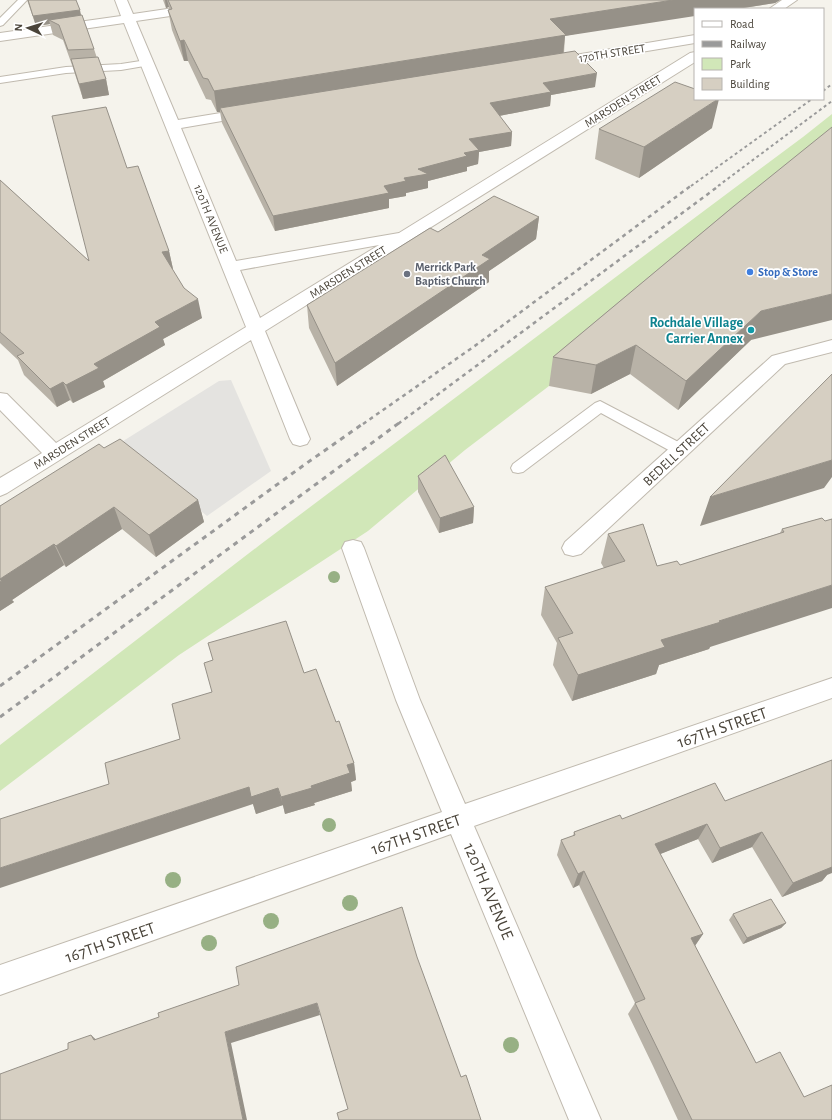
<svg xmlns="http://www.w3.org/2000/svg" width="832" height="1120" font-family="'Alegreya Sans',sans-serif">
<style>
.green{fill:#d1e7b8}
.parking{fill:#e4e3e0}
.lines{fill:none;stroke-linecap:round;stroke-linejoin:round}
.lane-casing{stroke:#c0baaf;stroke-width:2}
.street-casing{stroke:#c0baaf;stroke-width:2}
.lane{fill:#fff;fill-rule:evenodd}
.street{fill:#fff;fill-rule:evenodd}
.rail-far2{stroke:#9a9a9a;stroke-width:2;stroke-dasharray:3 3;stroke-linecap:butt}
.rail-far1{stroke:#9a9a9a;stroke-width:2.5;stroke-dasharray:4 4;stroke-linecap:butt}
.rail{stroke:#9a9a9a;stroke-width:3;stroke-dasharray:5 5;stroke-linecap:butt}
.tree{fill:#97b084}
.wall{fill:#b8b2a7}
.shaded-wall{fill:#969188}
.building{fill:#d6cfc2;stroke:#969188}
.shop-dot{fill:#3f7fe0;stroke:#fff;stroke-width:1.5}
.worship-dot{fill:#6b7280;stroke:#fff;stroke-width:1.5}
.culture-dot{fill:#0f9aa8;stroke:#fff;stroke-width:1.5}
.labels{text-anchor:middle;stroke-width:3.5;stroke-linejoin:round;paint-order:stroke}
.far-street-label{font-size:12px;fill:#4a443a;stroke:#fff}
.far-worship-label{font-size:12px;font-weight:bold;fill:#5b616d;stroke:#fff;text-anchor:start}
.far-shop-label{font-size:12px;font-weight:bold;fill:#366cbe;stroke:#fff;text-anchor:start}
.culture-label{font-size:14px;font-weight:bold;fill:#0d838f;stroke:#fff;text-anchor:end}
.street-label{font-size:14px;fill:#4a443a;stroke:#fff}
.near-street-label{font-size:17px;fill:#4a443a;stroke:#fff}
</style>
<rect width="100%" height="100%" fill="#f5f3ec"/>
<path class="green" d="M832,114V147L549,386L465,450L368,531L179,655L0,791V745L261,544L657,246L803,137Z"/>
<path class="parking" d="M231,380L271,471L207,516L120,443L219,381Z"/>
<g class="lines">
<g class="lane-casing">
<path id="lane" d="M18,0H27L3,25L0,26V18Z
M147,60L150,61L152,63L150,65L121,70L66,73L0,83V77L66,67L121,64Z
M600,401L686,446L688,450L686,454L681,455L676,454L601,413L523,472L518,473L513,472L511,468L513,464L595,403Z"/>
</g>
<g class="street-casing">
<path id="street" d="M115,0H127L133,14L228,0H259L257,3L253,4L136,21L178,120L251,108L256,109L258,112L256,115L251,116L181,128L236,261L399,233L690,53L695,52V62L265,331L310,439L307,444L300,446L293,444L290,439L251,340L7,493L0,496V478L42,453L0,410V393L7,394L56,443L246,327L124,23L0,41V33L121,16ZM379,245L260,318L240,270Z
M782,0H797L784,9H769Z
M695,35V43L551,67L546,66L544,63L546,60L551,59Z
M832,340V352L785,364L581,554L573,556L565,554L562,548L565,542L772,356Z
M353,540L361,542L364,548L420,700L465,804L832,678V698L474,826L601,1120H569L451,834L0,995V965L442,812L396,700L342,548L345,542Z"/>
</g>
<use href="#lane" class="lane"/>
<use href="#street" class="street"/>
<path class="rail-far2" d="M823,91L832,84
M691,186L812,99
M718,186L832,101"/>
<path class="rail-far1" d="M363,424L479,343L692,185
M398,424L720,185"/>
<path class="rail" d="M0,686L304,465L364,423
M0,717L399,423"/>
</g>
<g class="tree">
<circle cx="334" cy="577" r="6"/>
<circle cx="329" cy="825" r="7"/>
<circle cx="173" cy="880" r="8"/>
<circle cx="350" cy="903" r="8"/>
<circle cx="271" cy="921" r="8"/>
<circle cx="209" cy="943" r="8"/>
<circle cx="511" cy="1045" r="8"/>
</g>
<path class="wall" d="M27,0H76L81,16L94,49L97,58L106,79L109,95L83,99L72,65L63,40L53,35L50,24L36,26Z
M163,0H780L775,3L737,9H695L565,36L564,53L595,87L551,95L550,106L499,116L512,132L511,146L479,152L478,164L467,167V171L428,181V188L406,193V196L389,199V208L275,231L222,123L220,112H217L211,100L206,99L188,61H184L172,30L168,10H169V7L166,8Z
M712,128L639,178L595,159L599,129Z
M127,168L169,251L173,269H172L202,318L163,339L165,345L103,381L105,387L73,403L70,400L57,407L24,375L18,360L0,343V180L89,261Z
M734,206L751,340L678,410L630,374L591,394L549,386L553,357Z
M539,217L536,239L489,271V282L337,386L309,328L307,305L438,232Z
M104,448L198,500L204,522L156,557L122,529L66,567L64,565L12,600L14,602L0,611V506Z
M418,476L474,507L473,523L439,533L418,492Z
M822,518L710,647L709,649L659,665L656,674L572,701L553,665L557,643L541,615L545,587L604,568L601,563L608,534L657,566L680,565L780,533L782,529Z
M304,673L336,722L354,763L356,780L351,782L352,791L314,803L315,805L285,814L283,805L256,814L253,804L109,784L180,739L212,692Z
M725,801L827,875L822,881L782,897L752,847L712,863L698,839L660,854L703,934L695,946L756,1063L804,1097L832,1120H678L653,1066L628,1014L635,1003L579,885L573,888L557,855L561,840L573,836L574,832L622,819Z
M733,914L786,923L781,928L743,944L729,920Z"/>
<path class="shaded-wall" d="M165,0H167L169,7L166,8Z
M673,0H780L775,3L737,9H695V16L565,36L563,55L220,108V112H217L214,91L550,19Z
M80,10L82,20H49L50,24L36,26L33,16Z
M184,40L188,61H184L180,41Z
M597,73L595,87L551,95L550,106L489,118L490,103L543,83Z
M106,79L109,95L83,99L79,84Z
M718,99H719L712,128L639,178L644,147Z
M512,132L511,146L479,152L478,164L467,167V171L428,181V188L406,193V196L389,199V208L275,231L273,216L384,186L404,178L418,169L464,153L469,139Z
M539,217L536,239L489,271V282L337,386L335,363L482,255Z
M169,251L173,269L166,270L162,252Z
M832,294V320L751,340L678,410L686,381L761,311Z
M198,299L202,318L163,339L165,345L103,381L105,387L73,403L66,385L94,364L155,322Z
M636,345L630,374L591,394L596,365Z
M63,382L70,400L57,407L50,389Z
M832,460V477L824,488L700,526L710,497Z
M198,500L204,522L156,557L149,535Z
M114,507L122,529L66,567L56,546Z
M474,507L473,523L439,533L440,518Z
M54,544L64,565L12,600L14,602L0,611V579Z
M832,585V608L710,647L709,649L659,665L656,674L572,701L578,675L661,640L719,621Z
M354,763L356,780L351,782L352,791L314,803L315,805L285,814L281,797L311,786L347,765Z
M249,787L278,788L283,805L256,814L253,804L0,888V868Z
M707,824L698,839L648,859L655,844Z
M762,832L752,847L712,863L720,848Z
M832,863V873L827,875L822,881L782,897L793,883Z
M584,871L579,885L573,888L578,874Z
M786,923L781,928L743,944L747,938Z
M703,934L694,947L691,938Z
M317,1003L320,1015L231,1043L247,1120H243L225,1032Z
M91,1035L102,1045L94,1040Z"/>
<path class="building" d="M28,0H76L80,10L33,16Z
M168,0H673L550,19L566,35L214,91L208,79L203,78L184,40L180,41L168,10L172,9Z
M82,15L94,49L68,50L59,25L49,20Z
M575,51L597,73L543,83L551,92L490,103L512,132L469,139L479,150L464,153L467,156L418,169L428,174L404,178L406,181L384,186L389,193L273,216L220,108Z
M98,57L106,79L79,84L71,59Z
M675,82L695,89V99H718L644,147L599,129Z
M106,107L127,168L138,166L169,251L162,252L184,288L198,299L155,322L160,327L94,364L99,368L66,385L63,382L50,389L17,356L24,353L0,332V180L89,261L52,116Z
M832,127V294L761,311L686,381L636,345L596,365L553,357L734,206Z
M494,196L539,217L482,255L490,259L335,363L307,305L430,228L438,232Z
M832,374V460L710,497Z
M120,439L198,500L149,535L114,507L56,546L54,544L0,579L2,581L0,582V506L99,444L104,448Z
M445,455L474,507L440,518L418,476Z
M822,518L825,521L832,519V585L719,621L721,622L661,640L665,647L578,675L558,638L573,633L545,587L625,561L608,534L643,524L657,566L677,561L680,565L784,532L782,529Z
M286,621L304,673L316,669L336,722L339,721L354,763L347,765L350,773L311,786L312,788L281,797L278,788L251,797L249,787L0,868V819L109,784L105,763L180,739L172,704L212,692L204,663L213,660L208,643Z
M832,760V867L793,883L762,832L720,848L707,824L655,844L703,934L691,938L756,1063L780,1052L804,1097L832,1085V1120H692L661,1056L635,1003L645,999L584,871L578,874L561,840L575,835L574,832L620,815L622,819L715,783L725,801L811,768Z
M771,899L786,923L747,938L733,914Z
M402,907L417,957L461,1077L466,1075L481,1120H339L337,1113L348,1109L317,1003L225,1032L243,1120H0V1074L68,1049V1043L91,1035L94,1040L159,1017L158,1013L239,985L236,967Z"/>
<circle class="shop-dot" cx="750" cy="272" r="4"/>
<circle class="worship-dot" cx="407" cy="274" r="4"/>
<circle class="culture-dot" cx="751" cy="330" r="4"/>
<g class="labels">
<g class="far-street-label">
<text transform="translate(612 53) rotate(-9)" y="4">170TH STREET</text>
<text transform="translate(623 101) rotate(-32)" y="4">MARSDEN STREET</text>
<text transform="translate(211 219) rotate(68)" y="4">120TH AVENUE</text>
<text transform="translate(348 272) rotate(-32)" y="4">MARSDEN STREET</text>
<text transform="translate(72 443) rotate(-32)" y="4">MARSDEN STREET</text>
</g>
<g class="far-worship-label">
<text x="415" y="271">Merrick Park<tspan x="415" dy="14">Baptist Church</tspan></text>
</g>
<g class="far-shop-label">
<text x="758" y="276">Stop &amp; Store</text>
</g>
<g class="culture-label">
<text x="743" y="327">Rochdale Village<tspan x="743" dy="16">Carrier Annex</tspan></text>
</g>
<g class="street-label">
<text transform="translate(676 454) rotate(-43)" y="5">BEDELL STREET</text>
</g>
<g class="near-street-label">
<text transform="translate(722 727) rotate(-19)" y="6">167TH STREET</text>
<text transform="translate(416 834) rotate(-19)" y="6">167TH STREET</text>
<text transform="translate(489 891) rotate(67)" y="6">120TH AVENUE</text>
<text transform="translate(110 942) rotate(-19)" y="6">167TH STREET</text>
</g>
</g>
<rect x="694" y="8" width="130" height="92" fill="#ffffff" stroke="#b7b4b0"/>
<rect x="702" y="21" width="20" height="6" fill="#ffffff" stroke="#b7b4b0"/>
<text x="730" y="28" font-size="12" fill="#4a443a">Road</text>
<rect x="702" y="41" width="20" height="6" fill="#9a9a9a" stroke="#b7b4b0"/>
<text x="730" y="48" font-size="12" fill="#4a443a">Railway</text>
<rect x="702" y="58" width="20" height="12" fill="#d1e7b8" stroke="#b7b4b0"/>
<text x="730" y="68" font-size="12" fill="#4a443a">Park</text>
<rect x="702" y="78" width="20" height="12" fill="#d6cfc2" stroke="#b7b4b0"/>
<text x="730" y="88" font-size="12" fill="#4a443a">Building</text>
<g transform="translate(28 28) rotate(274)" stroke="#ffffff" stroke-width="3" paint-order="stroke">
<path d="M0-3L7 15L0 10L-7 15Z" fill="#4a443a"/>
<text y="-6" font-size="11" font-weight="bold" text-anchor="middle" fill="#4a443a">N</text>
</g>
</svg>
